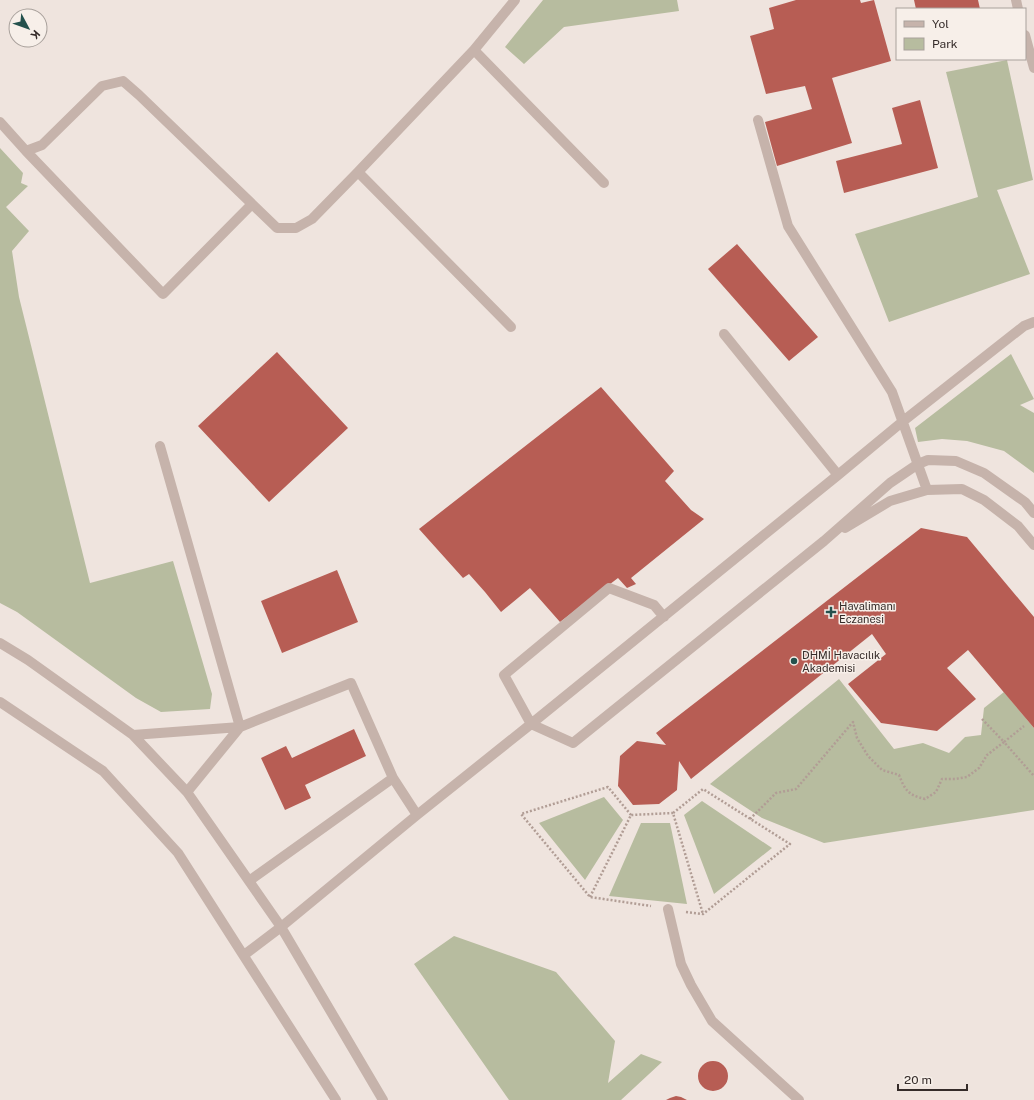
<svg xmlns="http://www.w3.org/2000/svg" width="1034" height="1100" font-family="'Public Sans',sans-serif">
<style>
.green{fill:#b7bc9f}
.building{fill:#b75d54}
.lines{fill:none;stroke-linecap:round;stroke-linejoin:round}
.path{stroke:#b19d95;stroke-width:2.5;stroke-dasharray:2 2;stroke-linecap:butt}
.minor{stroke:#c6b3ab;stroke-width:10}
.poi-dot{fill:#24514d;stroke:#f7efe9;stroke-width:1.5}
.labels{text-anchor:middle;stroke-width:3;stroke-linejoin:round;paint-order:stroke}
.poi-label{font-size:11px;fill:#352b29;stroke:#f7efe9;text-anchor:start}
</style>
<rect width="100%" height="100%" fill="#efe4de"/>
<path class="green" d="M543,0H677L679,11L564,27L524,64L505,47Z
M1007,60L1033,180L997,190L1030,274L889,322L855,234L978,197L946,72Z
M0,148L23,173L21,183L28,186L6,207L29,231L12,251L19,297L90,583L173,561L212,694L210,709L161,712L136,698L17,612L0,603Z
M1011,354L1034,399L1020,405L1034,413V473L1004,451L967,441L942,439L918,442L915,428Z
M839,679L894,749L923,743L949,753L965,737L981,735L984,708L1004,692L1034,728V810L824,843L762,818L710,784Z
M604,797L623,820L585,880L539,823Z
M702,801L772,848L714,894L684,815Z
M641,823H670L687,904L609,896Z
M454,936L556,972L615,1041L608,1083L641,1054L662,1062L621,1100H509L414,964Z"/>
<path class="building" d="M796,0H860L861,3L874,0L891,61L832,78L852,143L777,166L765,122L812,109L805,86L766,94L750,36L774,29L769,8Z
M914,0H978L980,9H916Z
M920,100L938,168L844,193L836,161L902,144L892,108Z
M737,244L818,337L789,361L708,269Z
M277,352L348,428L269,502L198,426Z
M601,387L674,471L665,481L691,510L704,519L631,578L636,584L627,588L618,578L560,622L530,588L501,612L485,592L469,574L463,578L419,529Z
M921,528L967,537L1034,617V728L968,650L947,668L976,699L937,731L881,723L848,684L886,654L872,634L691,779L679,761L677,790L659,804L633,805L618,786L620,756L637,741L666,745L656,733Z
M337,570L358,622L282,653L261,601Z
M354,729L366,756L305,785L311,798L285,810L261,758L286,746L292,758Z
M698 1076a15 15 0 1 1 30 0a15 15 0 1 1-30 0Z
M676,1096L681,1097L687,1100H666L670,1098Z"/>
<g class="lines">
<path class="path" d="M982,719L1004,742L1024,726
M631,815L608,787L521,814L590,897L651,906
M750,819L776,793L796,789L853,722L857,738L868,756L882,770L899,775C905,790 908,795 925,799L936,792L942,779H955L967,777L979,768L987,755L1004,742L1034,776
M590,897L631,815L673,813
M686,912L703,914L790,844L703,789L673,813L703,914"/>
<path class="minor" d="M515,0L474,50L604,183
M1016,0L1018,9
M1025,35L1034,68
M474,50L358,172L511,327
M758,120L788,226L892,392L927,490
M0,122L26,151
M252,204L163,294L26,151L42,145L102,86L123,81L139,95L277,228H296L312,219L358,172
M724,334L838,475
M160,446L240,727L351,683L393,778
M845,528L890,501L927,490L962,489L984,500L1018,526L1034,545
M664,617L654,605L609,588L504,675L531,724L573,743L824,541L890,483L918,464L928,460L956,461L984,473L1025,502L1034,513
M0,643L28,660L133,735L187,792L281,927L383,1100
M0,702L103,771L178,853L336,1100
M133,735L240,727L187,792
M249,881L393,778L417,815
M668,909L681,964L691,985L712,1021L799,1100
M244,955L281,927L417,815L531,724L838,475L902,422L1024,326L1034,322"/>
</g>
<g class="poi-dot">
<path d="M829 606h4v4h4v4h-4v4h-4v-4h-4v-4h4z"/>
<circle cx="794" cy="661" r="4"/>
</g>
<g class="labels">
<g class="poi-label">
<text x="839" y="610">Havalimanı<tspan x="839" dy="13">Eczanesi</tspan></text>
<text x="802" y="659">DHMİ Havacılık<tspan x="802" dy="13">Akademisi</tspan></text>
</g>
</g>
<rect x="896" y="8" width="130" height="52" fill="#f7efe9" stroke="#a9a19c"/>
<rect x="904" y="21" width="20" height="6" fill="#c6b3ab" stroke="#a9a19c"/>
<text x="932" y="28" font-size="12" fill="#352b29">Yol</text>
<rect x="904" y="38" width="20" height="12" fill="#b7bc9f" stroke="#a9a19c"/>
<text x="932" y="48" font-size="12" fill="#352b29">Park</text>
<g transform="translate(28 28) rotate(131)"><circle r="19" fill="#f7efe9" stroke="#a9a19c"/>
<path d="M0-3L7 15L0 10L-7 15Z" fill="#24514d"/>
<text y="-6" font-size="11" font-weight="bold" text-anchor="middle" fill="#352b29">K</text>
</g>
<path d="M898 1084v6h69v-6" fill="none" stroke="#352b29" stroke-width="2"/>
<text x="904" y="1084" font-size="12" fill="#352b29" stroke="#f7efe9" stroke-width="3" paint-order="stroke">20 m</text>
</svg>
